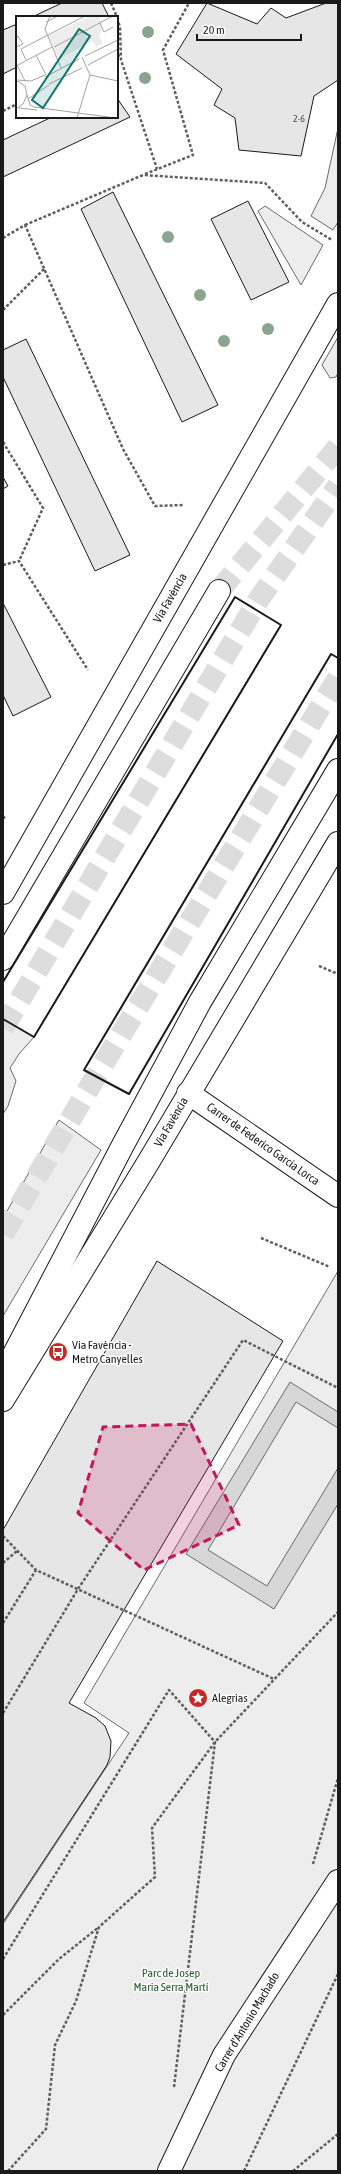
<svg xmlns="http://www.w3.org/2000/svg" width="341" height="2174" font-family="'Asap Condensed',sans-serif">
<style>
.built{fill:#ededed;stroke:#6a6a6a}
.water{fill:#d7d7d7;stroke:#6a6a6a}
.building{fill:#e6e6e6;stroke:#1a1a1a}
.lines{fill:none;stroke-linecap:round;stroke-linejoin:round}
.highway-tunnel{stroke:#ddd;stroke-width:22;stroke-dasharray:22 11;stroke-linecap:butt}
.minor-casing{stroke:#1a1a1a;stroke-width:24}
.highway-casing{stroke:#1a1a1a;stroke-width:24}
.path{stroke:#5f5f5f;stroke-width:2.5;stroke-dasharray:3 2;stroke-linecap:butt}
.minor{stroke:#fff;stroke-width:22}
.highway{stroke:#fff;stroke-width:22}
.wall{stroke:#1a1a1a;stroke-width:2}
.tree{fill:#8aa48f}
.marked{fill:#c2185b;fill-opacity:0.2;stroke:#c2185b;stroke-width:3;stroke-dasharray:8 5;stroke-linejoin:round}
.labels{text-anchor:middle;stroke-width:3;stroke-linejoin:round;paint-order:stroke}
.number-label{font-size:10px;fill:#4d4d4d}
.street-label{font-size:12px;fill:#1a1a1a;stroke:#fff}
.poi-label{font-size:12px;fill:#1a1a1a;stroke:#fff;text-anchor:start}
.park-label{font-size:12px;fill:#2b5a34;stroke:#fff}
.inset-road{fill:none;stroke:#a3a3a3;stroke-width:1}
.view{fill:#0f766e;fill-opacity:0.15;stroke:#0f766e;stroke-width:2}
.inset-edge{fill:none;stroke:#1a1a1a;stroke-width:2}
</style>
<rect width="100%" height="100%" fill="#fff"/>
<path class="built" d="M338,128V222L333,230L311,216L325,188Z
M265,206L323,245L301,285L258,211Z
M338,337V373L336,377L330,378L322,365Z
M3,1019L34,1037L19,1054L10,1068L16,1081L8,1106L3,1114Z
M59,1120L101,1150L3,1316V1218Z
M338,1271V2171H3V1924L129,1733L84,1703Z"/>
<path class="water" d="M290,1382L338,1412V1428L296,1402L208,1550L267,1586L338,1468V1504L274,1609L186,1554Z"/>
<path class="building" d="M62,3H102L109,17H32Z
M207,3L257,24L271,8L286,18L326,3H338V80L314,96L301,156L239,150L235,118L214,105L222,89L176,54Z
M17,24V67L3,74V30Z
M117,98L130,117L3,177V140L52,117H117Z
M113,192L218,405L182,422L81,209Z
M248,201L289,282L251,300L211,219Z
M26,339L130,555L95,571L3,377V350Z
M3,477L8,486L3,489Z
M3,603L51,697L13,716L3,695Z
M157,1261L283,1341L69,1703L96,1718L105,1726L111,1741L110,1757L107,1765L3,1922V1530Z"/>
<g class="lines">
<path class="highway-tunnel" d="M219,591L338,447
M3,1028L259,599L338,486
M3,1234L99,1071L338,678"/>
<g class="minor-casing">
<path id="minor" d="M3,893L338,304
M188,1093L338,1196
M3,1400L149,1161L338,843
M169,2171L224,2055L338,1881"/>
</g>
<g class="highway-casing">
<path id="highway" d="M3,959L219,591
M3,1375L123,1145L200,1002L338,770"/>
</g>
<path class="path" d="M111,3L117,17
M117,18L120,27L121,60L157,169
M117,56L121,55
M3,111L17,104
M145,174L193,155L163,50L189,3
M25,225L143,175L265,183L302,222L332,240
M3,238L25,225L123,449L155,506L184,505
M3,310L44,269
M3,442L43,508L19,561
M3,565L19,561L88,670
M3,816L6,820
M319,966L338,974
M261,1238L330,1267
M3,1536L36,1570L274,1679
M3,1563L17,1551
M3,1623L36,1570
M3,1713L78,1589L243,1340L338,1388
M313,1864L338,1778
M3,1959L169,1690L215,1742L174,2087
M3,2015L59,1959L99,1927
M8,2171L46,2129L55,2045L76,2001L99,1927L155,1877L152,1828L215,1742L338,1612
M244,2171L338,1974
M293,2171L338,2134"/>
<use href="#minor" class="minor"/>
<use href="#highway" class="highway"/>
<path class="wall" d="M338,658L331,654L84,1070L129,1094L338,734
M3,982L235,597L281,625L34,1037L3,1019"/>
</g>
<g class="tree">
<circle cx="148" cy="32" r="6"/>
<circle cx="145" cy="78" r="6"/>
<circle cx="168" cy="237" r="6"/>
<circle cx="200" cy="295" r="6"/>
<circle cx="268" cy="329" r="6"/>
<circle cx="224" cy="341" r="6"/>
</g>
<path class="marked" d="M191,1424L239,1525L144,1570L78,1513L103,1427Z"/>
<defs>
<g id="bus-disc" transform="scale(1)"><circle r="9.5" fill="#c62828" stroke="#fff"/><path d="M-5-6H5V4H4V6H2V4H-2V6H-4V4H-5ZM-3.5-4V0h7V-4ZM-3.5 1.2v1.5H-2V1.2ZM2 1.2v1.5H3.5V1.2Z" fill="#fff"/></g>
<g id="sight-disc" transform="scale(1)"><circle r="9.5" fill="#c62828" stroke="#fff"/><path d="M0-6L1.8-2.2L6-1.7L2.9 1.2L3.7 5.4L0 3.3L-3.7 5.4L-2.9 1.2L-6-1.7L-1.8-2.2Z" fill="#fff"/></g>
</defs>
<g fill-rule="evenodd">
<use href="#bus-disc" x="58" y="1352"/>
<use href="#sight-disc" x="198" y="1698"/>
</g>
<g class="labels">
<g class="number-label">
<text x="299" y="122">2-6</text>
</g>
<g class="street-label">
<text transform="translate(170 598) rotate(-60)" y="4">Via Favència</text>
<text transform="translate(171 1122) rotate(-60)" y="4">Via Favència</text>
<text transform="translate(263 1144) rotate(35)" y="4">Carrer de Federico García Lorca</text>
<text transform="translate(247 2022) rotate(-59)" y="4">Carrer d'Antonio Machado</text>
</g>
<g class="poi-label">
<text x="72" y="1349">Via Favència -<tspan x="72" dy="14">Metro Canyelles</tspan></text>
<text x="212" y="1702">Alegrias</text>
</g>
<g class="park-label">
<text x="171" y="1977">Parc de Josep<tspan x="171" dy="14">Maria Serra Martí</tspan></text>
</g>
</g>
<g transform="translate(16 16)">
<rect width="102" height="102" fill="#fff"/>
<path d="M74,0H83L85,5L86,14L83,20L87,27L80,31L76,25L43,43L33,20Z" fill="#ededed"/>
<path class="inset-road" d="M34,0L29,13L45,52M30,6L42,0M84,7L88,16L97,11M0,21L2,20L7,28L0,31M38,31L97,0M20,39L30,59M69,40L102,24M66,41L74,59M10,44L5,33L69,0M1,49L9,65M72,49L102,33M0,50L36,31M74,59L102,65M29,61L63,43M0,64L9,70L11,79L7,88L0,93M2,64L15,65L29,59M33,68L66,52M11,79L14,89L18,91L99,102M12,83L33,69M3,92L21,94M61,102L74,59"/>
<path class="view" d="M63,13L74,20L27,92L16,84Z"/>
<rect width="102" height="102" class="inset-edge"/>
</g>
<rect width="341" height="2174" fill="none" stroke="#1a1a1a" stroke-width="8"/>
<path d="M197 34v6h104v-6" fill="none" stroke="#1a1a1a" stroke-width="2"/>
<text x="203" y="34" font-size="12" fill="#1a1a1a" stroke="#ffffff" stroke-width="3" paint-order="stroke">20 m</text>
</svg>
